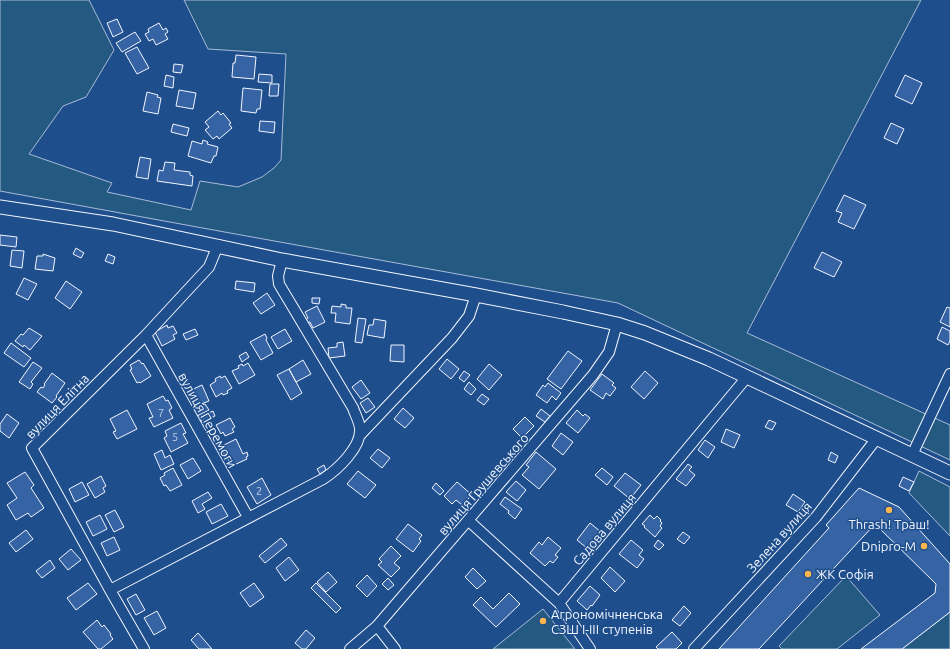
<svg xmlns="http://www.w3.org/2000/svg" width="950" height="649" font-family="Ubuntu,sans-serif">
<style>
.green{fill:#245a82;stroke:#a8bbd7}
.building{fill:#3563a3;stroke:#f2f6ff}
.lines{fill:none;stroke-linecap:round;stroke-linejoin:round}
.minor-casing{stroke:#f2f6ff;stroke-width:12}
.major-casing{stroke:#f2f6ff;stroke-width:15}
.minor{stroke:#1f4e8c;stroke-width:10}
.major{stroke:#1f4e8c;stroke-width:13}
.poi-dot{fill:#ffb74d;stroke:#1f4e8c;stroke-width:1.5}
.labels{text-anchor:middle;stroke-width:3;stroke-linejoin:round;paint-order:stroke}
.number-label{font-size:11px;fill:#c3d1e8}
.street-label{font-size:13px;fill:#f2f6ff;stroke:#1f4e8c}
.poi-label{font-size:13px;fill:#f2f6ff;stroke:#1f4e8c;text-anchor:start}
</style>
<rect width="100%" height="100%" fill="#1f4e8c"/>
<path class="green" d="M0,0H89L114,50L86,97L63,106L29,154L112,183L107,192L191,210L200,181L238,187L262,177L274,168L281,160L286,54L208,49L184,0H921L747,333L950,425V460L618,303L230,233L0,191Z
M919,471L950,487V536L909,493Z
M846,576L880,615L837,649H782L779,646Z
M543,609L575,649H493Z
M950,612V649H902Z"/>
<path class="building" d="M117,19L123,32L113,37L107,23Z
M159,23L163,30L166,28L168,32L165,34L168,39L156,45L153,39L149,41L145,34L149,32L148,29Z
M135,32L141,41L122,52L116,43Z
M137,47L149,68L137,74L125,53Z
M236,55L256,57L254,79L232,77L233,63H235Z
M174,64L183,65L181,73L173,72Z
M259,74L272,75V83L258,82Z
M166,75L174,77L173,88L164,86Z
M905,75L922,83L912,104L895,96Z
M270,84H279L278,96H269Z
M243,88L262,90L260,109H257L256,113L241,111Z
M179,90L196,93L193,109L176,106Z
M147,92L158,95L157,97L161,98L158,114L143,111Z
M218,111L221,115L223,113L231,123L229,124L232,128L219,139L217,136L213,139L205,130L209,127L205,122Z
M260,121L275,122L274,133L259,131Z
M891,123L904,129L897,144L884,138Z
M173,124L189,128L187,136L171,132Z
M203,140L208,142L207,144L218,147L216,156H214L211,163L188,156L192,141L202,144Z
M140,157L151,159L148,179L136,177Z
M165,162L175,163L174,170L190,172V175L193,176L192,186L157,181L159,170L163,171Z
M844,195L866,205L854,229L838,222L842,213L836,211Z
M0,235L17,237L16,247L0,245Z
M76,248L84,253L81,258L73,254Z
M12,250L24,251L22,268L10,266Z
M822,252L842,262L834,277L814,268Z
M43,254L55,258L53,271L35,269L37,256H43Z
M108,254L115,257L113,264L105,261Z
M24,278L37,284L28,300L16,294Z
M66,281L82,292L70,309L55,298Z
M236,281L255,283L254,292L235,289Z
M267,293L275,305L261,314L253,303Z
M312,298H320L319,304L312,303Z
M341,304L346,305V308H352L350,324L335,322L336,313H331L332,306L341,307Z
M317,306L325,322L313,328L310,322L307,323L305,320L308,318L305,312Z
M947,307L950,308V327L940,322Z
M358,318L366,319L362,343L355,342Z
M374,319L386,321L384,338L367,335L369,325H373Z
M167,325L168,328L173,326L177,333L173,335L175,339L162,346L155,332Z
M942,327L950,331V341L948,345L937,339Z
M29,328L42,336L30,350L24,345L23,347L15,341L21,334L23,335Z
M195,329L198,335L186,340L183,334Z
M285,329L292,341L278,349L271,337Z
M265,334L267,338L266,340L273,353L261,360L250,342Z
M343,342L345,356L329,358L328,348L337,347V343Z
M11,343L31,358L24,367L4,353Z
M391,345H404V362L390,361Z
M568,351L582,361L561,389L547,379Z
M246,352L249,357L242,362L239,356Z
M447,359L459,369L451,379L439,369Z
M139,360L142,364L143,363L151,376L140,383L139,382L137,383L130,370L132,369L130,365Z
M303,360L311,374L296,382L289,369Z
M33,362L42,368L31,382L33,384L30,389L19,382Z
M248,363L255,375L239,384L232,371L239,368L238,366L242,364L243,366Z
M489,364L502,375L489,390L477,379Z
M289,369L302,393L291,400L277,375Z
M464,371L470,375L464,382L459,378Z
M645,371L658,383L644,399L631,387Z
M52,373L65,383L56,396L57,397L52,403L37,392L41,387L43,388L45,385L44,384Z
M602,374L614,383L612,385L616,388L610,396L606,393L603,399L590,390Z
M220,376L221,378L225,376L232,388L227,391L228,393L223,395L222,393L216,397L210,385L216,381L215,379Z
M361,380L370,393L361,399L352,387Z
M469,382L476,389L471,395L464,389Z
M548,383L561,393L556,400L552,396L547,403L536,395L543,385L545,387Z
M202,385L209,401L196,406L193,400L191,401L189,391Z
M482,394L489,399L484,405L477,400Z
M163,396L166,401L168,400L172,408L169,410L173,418L154,427L149,418L153,417L147,404Z
M368,398L375,407L366,413L360,403Z
M205,404L209,410L197,416L193,409Z
M403,408L414,418L405,428L394,419Z
M541,409L550,416L545,422L536,416Z
M127,410L137,429L117,439L113,432L116,431L110,419Z
M577,410L583,416L585,414L590,418L578,433L566,423Z
M213,411L215,416L202,422L199,417Z
M7,414L19,423L9,438L0,431V424Z
M525,417L534,426L522,438L513,429Z
M230,418L235,427L232,429L234,432L225,436L223,432L221,434L216,425Z
M769,420L776,423L772,430L765,427Z
M181,423L186,433L183,434L188,443L171,452L164,438L167,436L165,431Z
M726,429L740,435L734,448L721,442Z
M561,433L573,442L563,455L552,446Z
M236,439L243,454L247,452L248,456L246,457L247,459L232,466L220,447Z
M705,440L715,447L708,458L698,450Z
M378,449L390,458L382,468L370,458Z
M162,450L165,458L170,455L174,464L161,470L154,454Z
M536,452L556,469L539,489L522,475L529,467L526,465Z
M831,452L838,456L835,463L828,460Z
M193,458L201,471L188,479L180,465Z
M688,464L692,467L689,470L695,475L686,486L676,479Z
M324,465L326,470L320,474L317,469Z
M173,468L182,485L170,491L166,485L164,486L160,478L165,475L164,473Z
M602,468L613,477L607,485L595,475Z
M358,471L376,485L365,498L347,484Z
M25,472L34,485L31,488L44,508L31,517L28,513L16,520L7,505L17,498L7,483Z
M625,473L641,485L630,499L614,486Z
M101,476L106,486L103,488L105,492L95,498L87,484Z
M903,477L914,482L909,491L899,486Z
M262,478L271,495L257,504L247,487Z
M516,481L526,490L517,501L506,492Z
M82,482L89,495L75,502L69,489Z
M457,482L472,495L462,505L456,500L452,504L444,496Z
M436,483L444,491L440,495L432,488Z
M859,488L899,507L950,564V612L902,649H861L935,593L936,584L875,524L759,649H719L829,528L826,525Z
M208,492L212,498L202,504L205,509L198,513L192,501Z
M793,494L805,502L798,512L786,505Z
M505,497L522,509L515,519L508,513L509,511L500,504Z
M221,504L228,516L212,524L206,512Z
M115,510L124,527L114,532L105,515Z
M100,515L107,529L93,536L86,522Z
M650,515L654,519L657,516L661,520L660,521L662,523L660,526L662,528L655,537L644,527L645,526L642,524Z
M590,523L601,532L588,549L577,540Z
M408,524L422,535L419,539L421,541L413,552L396,539Z
M26,530L33,539L16,552L9,543Z
M683,532L690,537L684,544L677,539Z
M114,537L120,550L107,556L101,543Z
M548,537L561,548L555,555L558,557L553,563L550,561L545,566L530,553L539,542L542,545Z
M281,538L287,545L265,563L259,556Z
M631,540L643,550L639,555L644,559L637,568L619,554Z
M658,540L664,545L659,550L654,546Z
M391,546L401,556L394,563L400,568L391,577L378,565L382,562L379,559Z
M71,549L81,560L68,570L59,559Z
M289,557L299,570L285,581L276,568Z
M50,560L55,568L42,578L36,571Z
M610,567L625,581L615,592L601,578Z
M473,568L486,581L477,589L465,577Z
M328,572L337,582L326,592L317,582Z
M367,575L377,586L367,597L356,586Z
M388,578L394,585L388,590L382,584Z
M88,583L97,594L76,610L67,598Z
M254,583L264,597L250,607L240,593Z
M316,583L341,608L336,613L311,588Z
M590,586L600,595L592,606L591,605L587,610L577,601Z
M509,593L520,604L496,627L473,605L481,597L493,609Z
M136,594L145,610L136,615L127,599Z
M684,606L691,613L680,626L672,620Z
M157,611L166,628L154,635L144,618Z
M97,620L102,627L104,625L111,634L110,635L113,639L101,649H98L83,632Z
M306,630L315,638L306,649H302L295,643Z
M672,632L682,643L676,649H658L656,647Z
M198,633L212,649H199L191,640Z"/>
<g class="lines">
<g class="minor-casing">
<path id="minor" d="M146,335L248,517
M360,435L452,338L469,316L476,295
M912,455L950,374
M469,521L559,603L747,377
M110,590L323,479C337,470 362,447 360,428C359,421 355,414 353,408L279,284L278,276L282,260
M559,603L590,649
M377,626L395,649
M144,649L110,590L32,448L146,335L209,267L218,245
M350,649L377,626L593,375L609,352L617,324
M694,649L816,517L877,438"/>
</g>
<g class="major-casing">
<path id="major" d="M0,207L113,224L282,260L476,295L563,312L617,324L645,333L709,359L950,473"/>
</g>
<use href="#minor" class="minor"/>
<use href="#major" class="major"/>
</g>
<g class="poi-dot">
<circle cx="889" cy="510" r="4"/>
<circle cx="924" cy="546" r="4"/>
<circle cx="808" cy="574" r="4"/>
<circle cx="543" cy="621" r="4"/>
</g>
<g class="labels">
<g class="number-label">
<text x="161" y="417">7</text>
<text x="175" y="441">5</text>
<text x="259" y="495">2</text>
</g>
<g class="street-label">
<text transform="translate(57 406) rotate(-46)" y="5">вулиця Елітна</text>
<text transform="translate(208 420) rotate(61)" y="5">вулиця Перемоги</text>
<text transform="translate(483 484) rotate(-49)" y="5">вулиця Грушевського</text>
<text transform="translate(604 529) rotate(-50)" y="5">Садова вулиця</text>
<text transform="translate(779 537) rotate(-48)" y="5">Зелена вулиця</text>
</g>
<g class="poi-label">
<text x="889" y="529" text-anchor="middle">Thrash! Траш!</text>
<text x="916" y="551" text-anchor="end">Dnipro-M</text>
<text x="816" y="579">ЖК Софія</text>
<text x="551" y="619">Агрономічненська<tspan x="551" dy="15">СЗШ І-ІІІ ступенів</tspan></text>
</g>
</g>
</svg>
